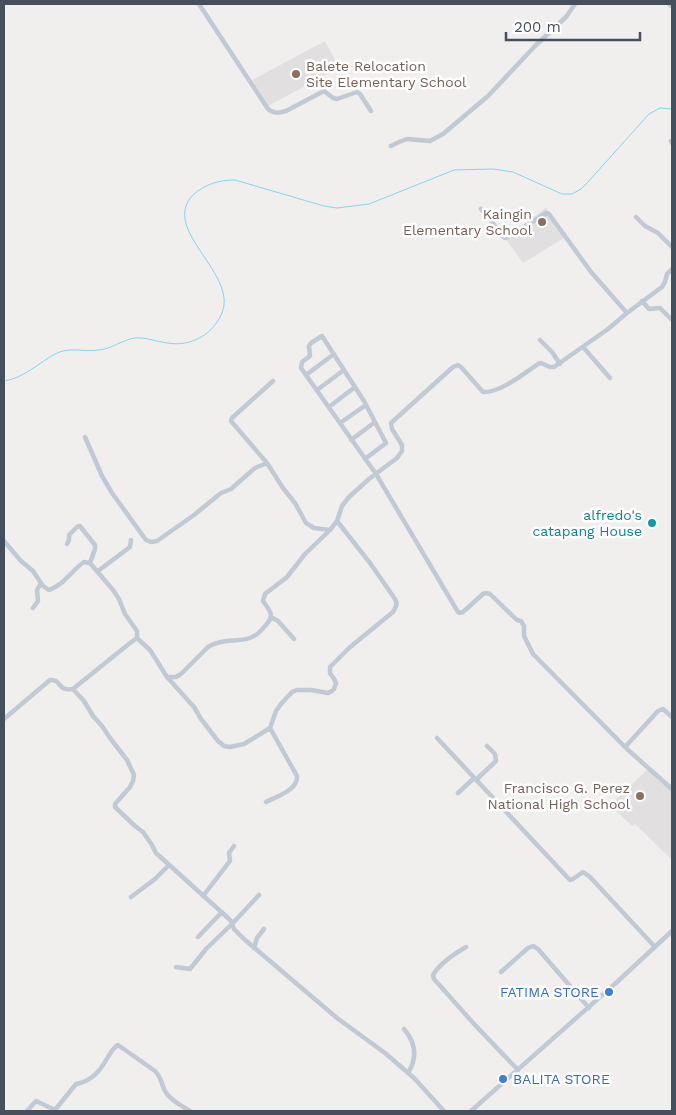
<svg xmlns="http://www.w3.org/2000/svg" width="676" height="1115" font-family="'Work Sans',sans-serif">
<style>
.education{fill:#e2dfe0}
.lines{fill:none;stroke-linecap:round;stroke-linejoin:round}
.stream{stroke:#86d3ef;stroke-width:1}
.minor{stroke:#c1c9d4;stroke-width:4.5}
.education-dot{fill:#8d6e63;stroke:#fff;stroke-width:2}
.culture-dot{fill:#0f9aa8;stroke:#fff;stroke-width:2}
.shop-dot{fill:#3f7fe0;stroke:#fff;stroke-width:2}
.labels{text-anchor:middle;stroke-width:5;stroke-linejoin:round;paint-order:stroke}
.education-label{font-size:14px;fill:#785e54;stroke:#fff;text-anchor:end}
.culture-label{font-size:14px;fill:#0d838f;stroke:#fff;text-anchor:end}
.shop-label{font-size:14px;fill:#366cbe;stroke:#fff;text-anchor:end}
</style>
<rect width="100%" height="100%" fill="#f1eeee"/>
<path class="education" d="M325,41L339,68L268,106L252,80Z
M546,208L567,236L523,263L505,238Z
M649,768L672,790V860L635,824L632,826L610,805Z"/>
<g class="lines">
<path class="stream" d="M4,381C25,378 39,362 57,353C70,347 85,352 99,350C111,349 122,340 135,338C146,337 157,342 168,343C190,347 212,335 221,315C241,275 159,230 193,195C205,184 219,180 235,180L324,206L337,208L369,204L454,170L493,169L513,172L562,194H572L581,189L587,183L649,114L660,108L672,109"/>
<path class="minor" d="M199,4L268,109C274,114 279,113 286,111L324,91L333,98L337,99L357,92L360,94L371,111
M669,4L671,6
M671,141L672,143
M391,146L399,142L407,139L430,141L443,134L488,96L535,46L566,17L575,4
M481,209L490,219L502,236L505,238L520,230L546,213L549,214L591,272L627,313
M636,217L645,226L658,233L672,247
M642,301L649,309L660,308L672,320
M540,340L552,352L560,364
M583,347L610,378
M306,375L334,354
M273,381L232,418L231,421L267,463L283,488L295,503L306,523L314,528L330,530
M317,390L344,370
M329,407L355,387
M340,423L366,405
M85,437L102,476L112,493L146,540L151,542L157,541L194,515L221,493L231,489L255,468L267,463
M351,440L375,422
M365,459L386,443L364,401L322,336L311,343L309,346L310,356L302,362L301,368L376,474L458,612L460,613L463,612L483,594L486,593L490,594L517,620L521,621L524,626V636L533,654L627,749
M4,541L21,561L33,571L43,586L49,590C63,586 72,570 84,562L90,563L113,590L119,599L125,614L137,631V638
M67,544L69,540V535L77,527L80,526L95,545V549L90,563
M98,571L130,547L131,540
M33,608L38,601L37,590L41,583
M271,617L278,621L294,639
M167,677H176L181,674L208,647C214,643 220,642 227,641C235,640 247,641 254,636C259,634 262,629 266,625C275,615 270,611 263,601L265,594L287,577L305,554L330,530L337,521L342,506L349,497L369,479L397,458L402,451V445L392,429L391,423L453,367L458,365L461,367L483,392C500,393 525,373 538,364L541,363L550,367H554L608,329L627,313L662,287L665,282L667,274L672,269
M73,689L84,701L93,716L102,726L110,738L127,760L134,775L133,781L130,787L115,804V807L135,826L143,832L152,845L156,853L228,918L231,921L234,929L244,939L337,1018L385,1053L414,1078L444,1111
M672,717L663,709L658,711L626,746L627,749L672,789
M4,719L50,680C62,679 57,692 73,689L130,643L137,638L150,650L167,677L194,707L201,719L218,741L224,746L230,747L244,744L270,728L276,711L281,704L292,692L297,690H311L328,693L332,691L334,689L336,683L334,679L330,673V667L349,648L393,612C396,607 398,604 395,599L370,563L337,521
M437,738L568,878L570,880L573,879L583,872L590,877L655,947
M477,781L479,777L496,761L495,754L487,746
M458,793L474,778
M266,802C276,797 298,790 297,776L270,728
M203,896L230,861L229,853L234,846
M131,897L155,879L169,865
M198,937L222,912
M466,947C454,954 440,963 433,975L434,979L475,1025L518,1070
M254,948L257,938L264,929
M176,967L190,969L206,949L232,924L259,895
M501,972L528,948L533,946L538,949L589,1008
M404,1029C416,1043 418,1057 408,1073
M27,1111L36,1101L55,1110L76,1084C92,1081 100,1071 108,1057C111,1052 113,1048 118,1045L155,1071C161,1077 161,1082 164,1089C168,1099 182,1106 190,1111
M471,1111L617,982L672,931"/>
</g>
<g class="education-dot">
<circle cx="296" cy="74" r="5"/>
<circle cx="542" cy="222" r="5"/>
<circle cx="640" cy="796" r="5"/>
</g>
<circle class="culture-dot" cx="652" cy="523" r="5"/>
<g class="shop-dot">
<circle cx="609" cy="992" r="5"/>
<circle cx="503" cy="1079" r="5"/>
</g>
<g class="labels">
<g class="education-label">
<text x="306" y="71" text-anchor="start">Balete Relocation<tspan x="306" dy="16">Site Elementary School</tspan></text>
<text x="532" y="219">Kaingin<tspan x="532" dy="16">Elementary School</tspan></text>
<text x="630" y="793">Francisco G. Perez<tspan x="630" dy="16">National High School</tspan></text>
</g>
<g class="culture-label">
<text x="642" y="520">alfredo's<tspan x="642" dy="16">catapang House</tspan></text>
</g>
<g class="shop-label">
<text x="599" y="997">FATIMA STORE</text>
<text x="513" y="1084" text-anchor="start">BALITA STORE</text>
</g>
</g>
<rect width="676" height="1115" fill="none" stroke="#45505c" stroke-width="10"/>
<path d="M506 32v8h134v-8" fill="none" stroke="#45505c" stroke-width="2.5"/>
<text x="514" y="32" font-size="15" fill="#45505c" stroke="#ffffff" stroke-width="4" paint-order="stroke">200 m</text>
</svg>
